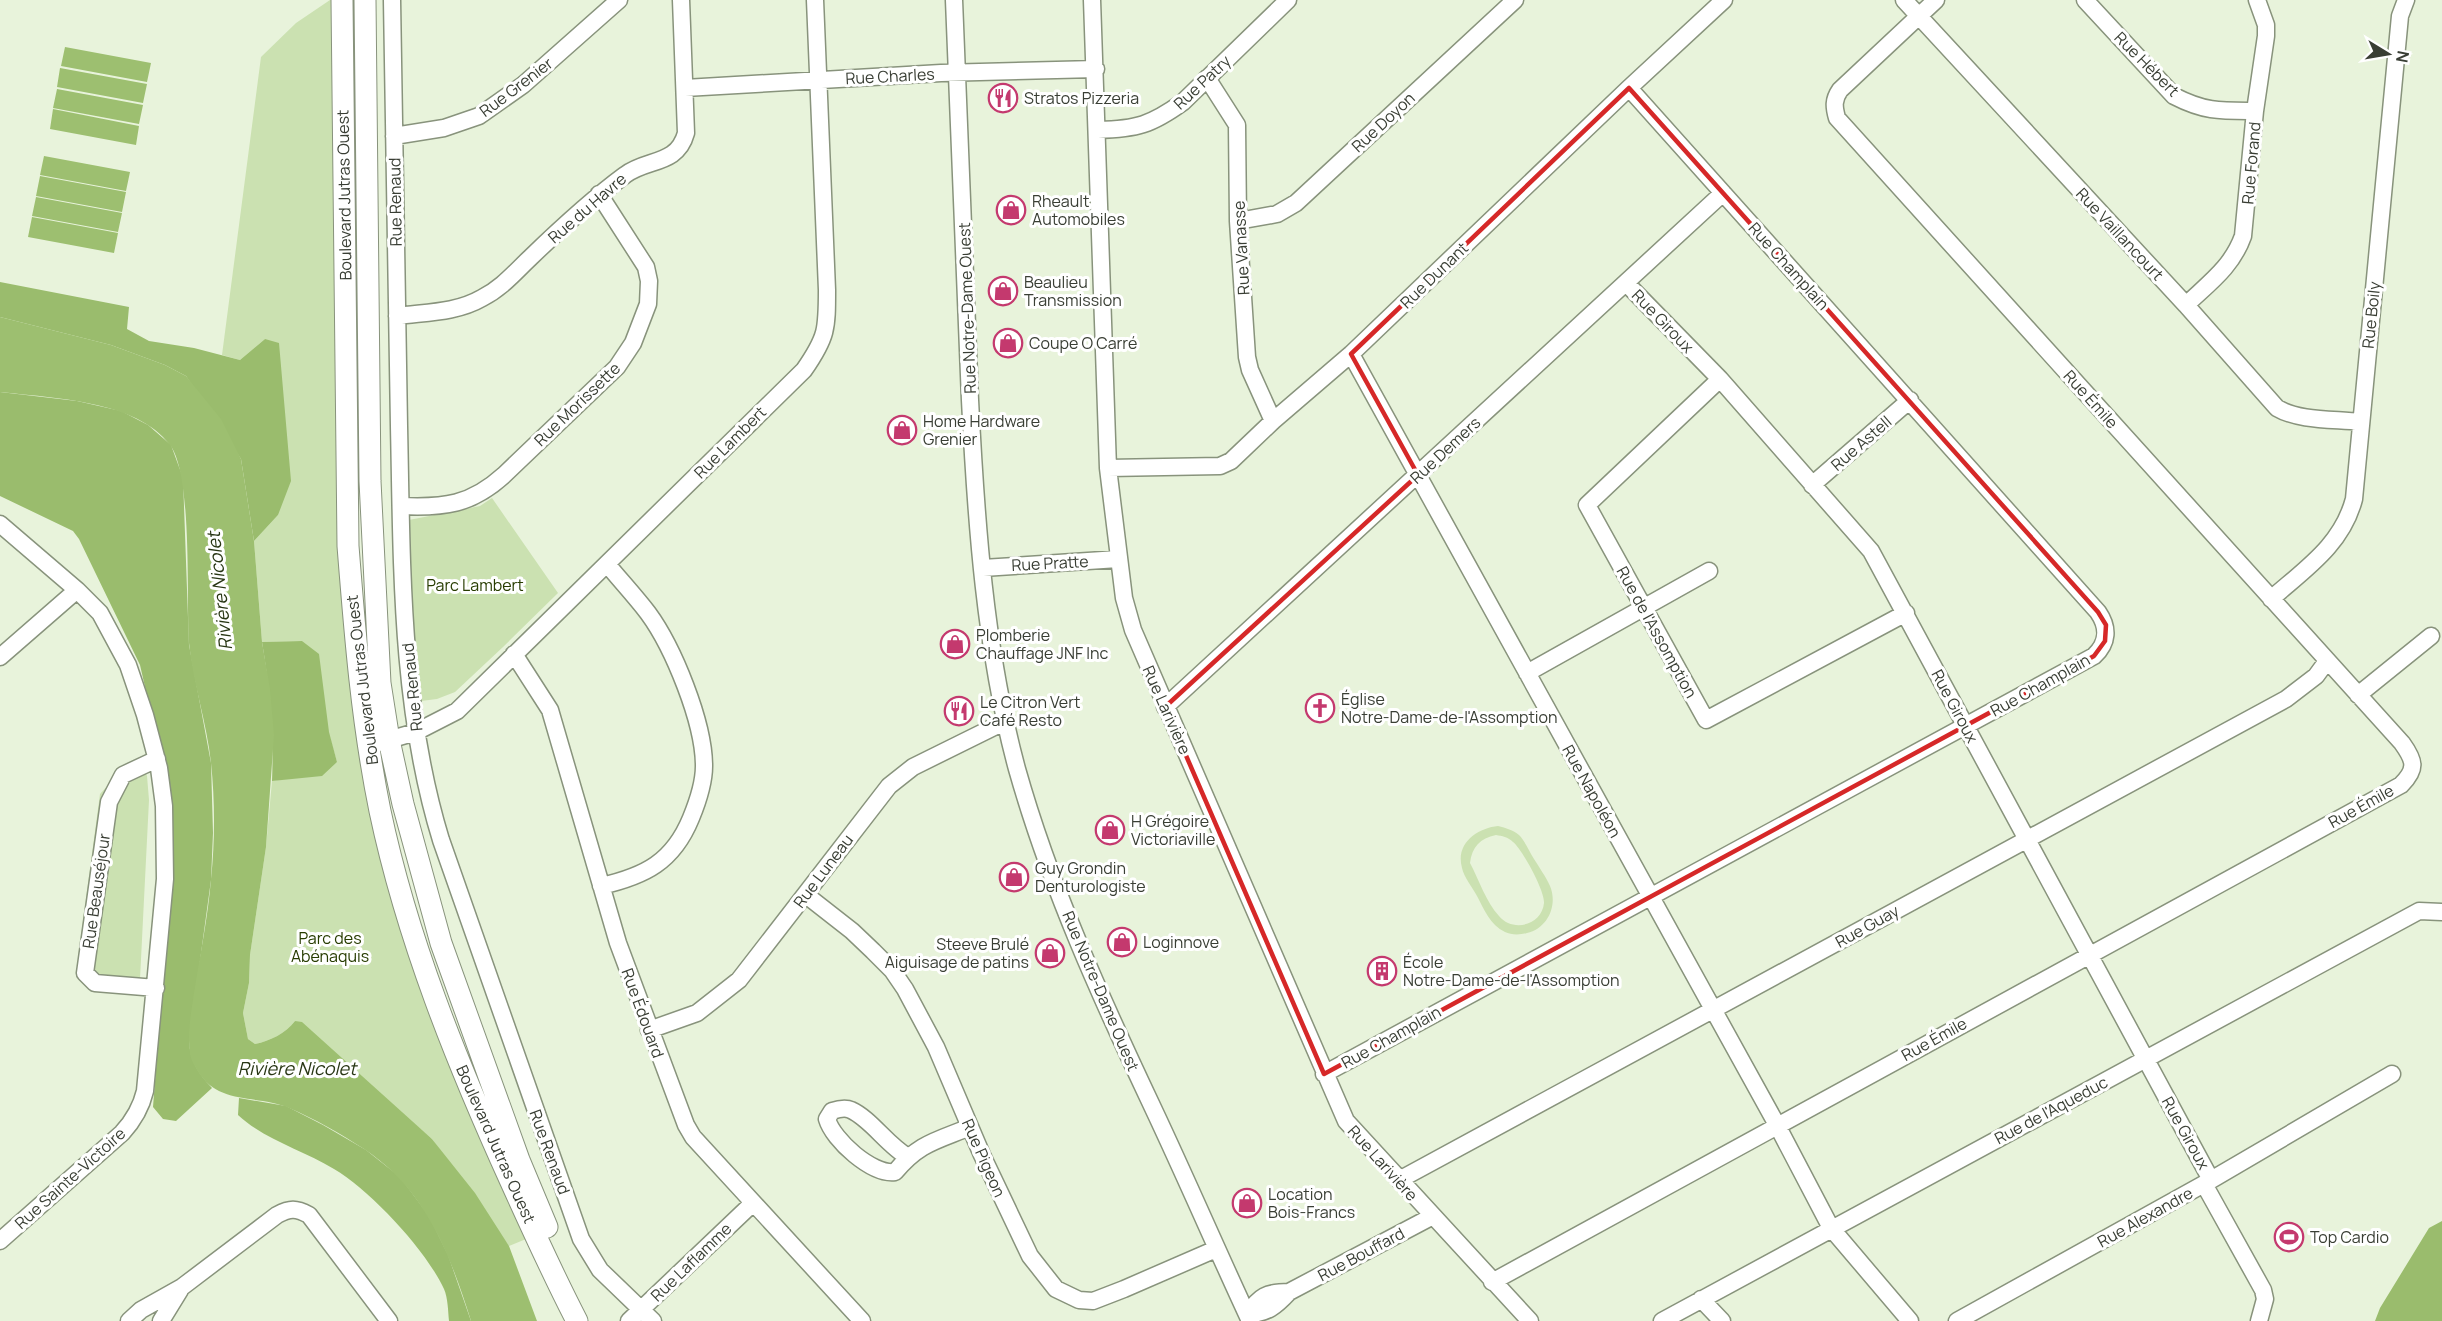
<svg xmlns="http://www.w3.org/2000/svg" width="2442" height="1321" font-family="Manrope,sans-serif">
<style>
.green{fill:#cbe1b1;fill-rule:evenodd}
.forest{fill:#9abc6d}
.water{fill:#9dbf70}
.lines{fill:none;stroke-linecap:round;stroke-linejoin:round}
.minor-casing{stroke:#88937c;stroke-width:19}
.major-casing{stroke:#88937c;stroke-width:23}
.minor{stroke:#fff;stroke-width:16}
.major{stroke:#fff;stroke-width:21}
.marked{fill:none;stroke:#d62828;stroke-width:4.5;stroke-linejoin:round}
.labels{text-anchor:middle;stroke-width:6;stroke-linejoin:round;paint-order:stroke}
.street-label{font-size:16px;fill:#393e34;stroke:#fff}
.poi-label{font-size:16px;fill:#393e34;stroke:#fff;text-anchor:start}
.park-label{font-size:16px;fill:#273c00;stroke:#fff}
.water-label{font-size:18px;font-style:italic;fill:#283614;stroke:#fff}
</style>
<rect width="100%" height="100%" fill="#e8f3db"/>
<path class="green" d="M330,0H334L338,536L384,861L531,1237L509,1246L432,1139L295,1021C286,1033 270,1041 255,1044L248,1039L243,1013L249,983L250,955L266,847L272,781L290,778L337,762L302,641L262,642L254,541L278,515L265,339L240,360L222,355L261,57L296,23Z
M492,498L558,593L503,647L455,692L437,699L421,701L414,646L409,520L480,506Z
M142,765L147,776L149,800L140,979L88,975L80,970L78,958L100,794L111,782Z
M1498,826C1506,828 1513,830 1519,835C1525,841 1529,851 1534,859C1539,867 1546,877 1550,886C1558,905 1548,928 1527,933C1520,935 1511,935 1505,932C1490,925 1484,909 1477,896C1472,887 1464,877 1462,868C1455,843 1478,828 1498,826ZM1496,835C1502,836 1508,837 1513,842C1522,849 1545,891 1544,903C1542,925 1513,933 1499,916C1486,902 1479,880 1470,863C1472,847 1480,838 1496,835Z"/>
<path class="forest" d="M0,282L129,307L127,329L149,341L194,348L240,360L265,339L279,343L291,481L278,515L254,541L241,459L186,376L165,365L111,345L0,317Z
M0,392L77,401L121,411L148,425L171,445L183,478L189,645L211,763L213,833L211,880L189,1041C190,1061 198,1073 212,1088L176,1121L163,1119L153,1107L171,877L162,761L140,665L79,539L73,531L0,496Z
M302,641L319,654L329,732L337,762L322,776L272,781C274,732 270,690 262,642Z
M239,1098L286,1106L323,1125L366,1150L400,1177L429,1216L448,1255L471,1321H449C448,1311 448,1298 444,1289C426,1250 371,1191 334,1169C303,1150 265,1140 238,1115Z
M2442,1221V1321H2375L2380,1308L2429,1228Z"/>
<path class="water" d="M65,47L151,63L147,82L61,66Z
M60,68L147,84L143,103L57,87Z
M57,89L143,105L139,124L53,108Z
M53,109L139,126L136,145L50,129Z
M44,156L130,172L126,191L40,175Z
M40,176L126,192L122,212L36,196Z
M36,197L122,213L118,232L32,216Z
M32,217L118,233L114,253L28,237Z
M0,317L111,345L165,365L186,376L221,419L241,459L254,541L262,642L270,689L274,735L266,847L250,955L249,983L243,1013L248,1039L255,1044C270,1041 286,1033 295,1021L302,1022L432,1139L475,1193L509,1246L537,1321H471C450,1254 425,1189 364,1149C341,1134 315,1119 289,1108C257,1094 218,1106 197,1070C194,1065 191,1060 190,1054C187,1034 191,1013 194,993C200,955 208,917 211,879C215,841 215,801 211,763C207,723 193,684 189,643C186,600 193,475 170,445C137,400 51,398 0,392Z"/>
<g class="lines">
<g class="minor-casing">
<path id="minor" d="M392,0C394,142 397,284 399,426C402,564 400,707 441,840L581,1239L600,1270L653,1321
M954,0C960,133 964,267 970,400C976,521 985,651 1017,769C1050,886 1101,998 1153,1108C1186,1178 1217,1250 1250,1321
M1092,0L1108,468L1124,598L1133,630L1346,1121L1530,1321
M1904,0L2186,305L2277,408C2299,421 2334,419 2360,422
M2085,0L2174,96C2205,112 2221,111 2255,111
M1207,78L1237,125L1238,221L1247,357L1250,370L1273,421
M685,88L941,73L1096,69
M1098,130C1137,129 1151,125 1183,102L1288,0
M394,136L444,128L479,116L523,85L619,0
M1238,221L1277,214L1296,203L1515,0
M1626,283L1720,379L1871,551L2211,1180
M2186,305C2209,283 2232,267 2243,236L2255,111L2266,36V25L2257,0
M397,316C426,312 456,313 482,298C502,288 515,272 531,257C561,228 591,200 625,175C647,158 677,166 686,133L681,0
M1351,354L1777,1125L1831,1228L1910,1321
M1720,379L1587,505L1706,720L1906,613
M1108,468L1220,466L1231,461L1273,421L1351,354L1629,88L1724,0
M1812,485L1910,400
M401,506C444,508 471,505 504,475L617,367L633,343L648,304L649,281L646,267L599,194
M0,524L77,590L100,613L128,665L145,715L159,768L164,806L165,879L145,1091C141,1108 134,1120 122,1133L0,1241
M983,568L1118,559
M2271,599C2305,569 2342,545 2354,499L2400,16L2406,0
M514,654L550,710L618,943L686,1125L693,1137L862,1321
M0,657L77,590
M1527,673L1709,571
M2358,695L2431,636
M1165,707L1723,193
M378,743L416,732L457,711L804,370C827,337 827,329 827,290L815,0
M601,886C645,876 673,862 691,818C698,801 704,784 704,766C704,722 673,647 648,613C635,596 620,580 607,564
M806,895L852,931L873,951L892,970L905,989L936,1047L982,1155L1030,1256L1056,1289L1079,1300L1093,1301L1124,1289L1216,1249
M156,988L95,983L85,973L109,802L123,775L157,759
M649,1030L697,1013L739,980L889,786L913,767L1006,721
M1324,1074L2094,656C2108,643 2109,628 2098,612L1629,88
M908,1157C887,1145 871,1119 851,1110C845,1107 838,1109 832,1111L827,1119C833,1140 872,1175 895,1172C919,1143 936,1141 970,1127
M1399,1180L2286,699L2316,676L2327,661
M2204,1184L2263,1290L2265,1299L2259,1321
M1492,1282L2401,785C2417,769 2415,761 2402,743L1837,118C1834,107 1833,100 1840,90L1936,0
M1701,1299L1722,1321
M1247,1314C1267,1314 1276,1306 1289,1292L1433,1216
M1247,1314C1260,1296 1266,1292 1289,1292
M129,1321L141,1310L182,1287L277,1215C290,1208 296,1208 309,1215L389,1321
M161,1321L180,1290
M629,1321L753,1203
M1662,1321L2419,911L2442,912
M1957,1321L2211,1180L2392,1074"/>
</g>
<g class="major-casing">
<path id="major" d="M342,0L348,546C355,635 362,723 380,811C407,939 457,1063 511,1182C532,1228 553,1275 577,1321
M365,0L370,481L380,683L389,740L403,804L441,943L519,1160L547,1227"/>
</g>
<use href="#minor" class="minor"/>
<use href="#major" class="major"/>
</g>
<path class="marked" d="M1629,88L2098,612L2106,625L2105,641L2094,656L1324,1074L1165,707L1418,475L1351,354Z"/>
<defs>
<g id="restaurant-ring" transform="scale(1.5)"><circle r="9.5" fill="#fff" stroke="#c4396e" stroke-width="1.5"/><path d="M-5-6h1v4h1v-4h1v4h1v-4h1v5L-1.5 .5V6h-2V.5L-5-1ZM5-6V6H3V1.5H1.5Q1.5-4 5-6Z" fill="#c4396e"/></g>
<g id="shop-ring" transform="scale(1.5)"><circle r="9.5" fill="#fff" stroke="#c4396e" stroke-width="1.5"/><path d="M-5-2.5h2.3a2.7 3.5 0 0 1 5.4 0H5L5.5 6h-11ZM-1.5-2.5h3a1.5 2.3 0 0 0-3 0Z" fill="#c4396e"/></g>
<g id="church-ring" transform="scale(1.5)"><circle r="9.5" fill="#fff" stroke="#c4396e" stroke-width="1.5"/><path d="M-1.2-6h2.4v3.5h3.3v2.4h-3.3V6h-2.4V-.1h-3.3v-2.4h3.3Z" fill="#c4396e"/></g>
<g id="building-ring" transform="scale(1.5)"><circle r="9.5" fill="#fff" stroke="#c4396e" stroke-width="1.5"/><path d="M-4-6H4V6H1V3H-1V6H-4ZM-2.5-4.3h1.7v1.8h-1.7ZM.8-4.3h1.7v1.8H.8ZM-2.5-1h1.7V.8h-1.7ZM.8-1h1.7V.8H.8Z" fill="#c4396e"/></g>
<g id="stadium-ring" transform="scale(1.5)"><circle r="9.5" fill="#fff" stroke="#c4396e" stroke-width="1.5"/><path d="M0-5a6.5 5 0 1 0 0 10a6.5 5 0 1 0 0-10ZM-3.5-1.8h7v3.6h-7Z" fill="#c4396e"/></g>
</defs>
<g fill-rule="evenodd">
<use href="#restaurant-ring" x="1003" y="98"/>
<use href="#shop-ring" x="1011" y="210"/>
<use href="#shop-ring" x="1003" y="291"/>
<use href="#shop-ring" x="1008" y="343"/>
<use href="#shop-ring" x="902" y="430"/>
<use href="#shop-ring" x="955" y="644"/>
<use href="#church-ring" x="1320" y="708"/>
<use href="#restaurant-ring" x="959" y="711"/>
<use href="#shop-ring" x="1110" y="830"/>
<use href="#shop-ring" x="1014" y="877"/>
<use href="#shop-ring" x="1122" y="942"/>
<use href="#shop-ring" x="1050" y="953"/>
<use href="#building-ring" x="1382" y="971"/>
<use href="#shop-ring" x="1247" y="1203"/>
<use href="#stadium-ring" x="2289" y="1237"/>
</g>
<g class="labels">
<g class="street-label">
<text transform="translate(2147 64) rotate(45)" y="6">Rue Hébert</text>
<text transform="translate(890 76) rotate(-3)" y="6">Rue Charles</text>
<text transform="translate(1202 82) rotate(-43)" y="6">Rue Patry</text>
<text transform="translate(516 87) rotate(-37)" y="6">Rue Grenier</text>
<text transform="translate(1383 122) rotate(-43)" y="6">Rue Doyon</text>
<text transform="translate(2251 163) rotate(-85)" y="6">Rue Forand</text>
<text transform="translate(344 195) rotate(-91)" y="6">Boulevard Jutras Ouest</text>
<text transform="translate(395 202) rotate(-91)" y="6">Rue Renaud</text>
<text transform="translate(587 208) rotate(-41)" y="6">Rue du Havre</text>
<text transform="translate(2120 234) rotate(47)" y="6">Rue Vaillancourt</text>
<text transform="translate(1241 248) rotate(-93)" y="6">Rue Vanasse</text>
<text transform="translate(1789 266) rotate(48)" y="6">Rue Champlain</text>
<text transform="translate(1434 275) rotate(-44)" y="6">Rue Dunant</text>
<text transform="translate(967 308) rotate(-92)" y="6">Rue Notre-Dame Ouest</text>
<text transform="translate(2371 315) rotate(-84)" y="6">Rue Boily</text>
<text transform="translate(1663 321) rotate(46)" y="6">Rue Giroux</text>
<text transform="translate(2091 399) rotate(48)" y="6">Rue Émile</text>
<text transform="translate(577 404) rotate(-44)" y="6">Rue Morissette</text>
<text transform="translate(730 442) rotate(-45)" y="6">Rue Lambert</text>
<text transform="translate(1861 443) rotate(-41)" y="6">Rue Astell</text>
<text transform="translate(1445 450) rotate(-43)" y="6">Rue Demers</text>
<text transform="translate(1050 563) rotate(-3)" y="6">Rue Pratte</text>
<text transform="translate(1657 632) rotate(61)" y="6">Rue de l'Assomption</text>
<text transform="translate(362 680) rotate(-97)" y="6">Boulevard Jutras Ouest</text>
<text transform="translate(2040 685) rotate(-29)" y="6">Rue Champlain</text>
<text transform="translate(412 687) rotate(-96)" y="6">Rue Renaud</text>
<text transform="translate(1955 706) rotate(62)" y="6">Rue Giroux</text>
<text transform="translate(1167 710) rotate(66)" y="6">Rue Larivière</text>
<text transform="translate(1592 791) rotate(61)" y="6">Rue Napoléon</text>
<text transform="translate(2361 806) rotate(-29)" y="6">Rue Émile</text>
<text transform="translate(823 871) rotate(-53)" y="6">Rue Luneau</text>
<text transform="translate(96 891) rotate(-82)" y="6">Rue Beauséjour</text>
<text transform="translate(1867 926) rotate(-29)" y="6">Rue Guay</text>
<text transform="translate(1101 991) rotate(67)" y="6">Rue Notre-Dame Ouest</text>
<text transform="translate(643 1013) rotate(70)" y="6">Rue Édouard</text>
<text transform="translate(1391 1037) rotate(-29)" y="6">Rue Champlain</text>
<text transform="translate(1934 1039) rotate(-29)" y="6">Rue Émile</text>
<text transform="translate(2051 1110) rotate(-28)" y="6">Rue de l'Aqueduc</text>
<text transform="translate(2186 1133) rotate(61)" y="6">Rue Giroux</text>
<text transform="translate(496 1144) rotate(66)" y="6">Boulevard Jutras Ouest</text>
<text transform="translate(550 1152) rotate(70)" y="6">Rue Renaud</text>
<text transform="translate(984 1158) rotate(66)" y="6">Rue Pigeon</text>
<text transform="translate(1383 1163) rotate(48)" y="6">Rue Larivière</text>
<text transform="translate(70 1178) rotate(-42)" y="6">Rue Sainte-Victoire</text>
<text transform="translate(2145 1217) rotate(-29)" y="6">Rue Alexandre</text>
<text transform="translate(1361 1254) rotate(-28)" y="6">Rue Bouffard</text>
<text transform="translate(691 1262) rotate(-44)" y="6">Rue Laflamme</text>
</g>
<g class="poi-label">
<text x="1024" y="104">Stratos Pizzeria</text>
<text x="1032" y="207">Rheault<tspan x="1032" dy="18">Automobiles</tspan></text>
<text x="1024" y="288">Beaulieu<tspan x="1024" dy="18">Transmission</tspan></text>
<text x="1029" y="349">Coupe O Carré</text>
<text x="923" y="427">Home Hardware<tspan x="923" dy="18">Grenier</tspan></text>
<text x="976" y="641">Plomberie<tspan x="976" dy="18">Chauffage JNF Inc</tspan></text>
<text x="1341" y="705">Église<tspan x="1341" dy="18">Notre-Dame-de-l'Assomption</tspan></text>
<text x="980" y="708">Le Citron Vert<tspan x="980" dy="18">Café Resto</tspan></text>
<text x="1131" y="827">H Grégoire<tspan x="1131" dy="18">Victoriaville</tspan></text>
<text x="1035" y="874">Guy Grondin<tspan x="1035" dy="18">Denturologiste</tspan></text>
<text x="1143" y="948">Loginnove</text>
<text x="1029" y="950" text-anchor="end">Steeve Brulé<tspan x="1029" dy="18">Aiguisage de patins</tspan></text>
<text x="1403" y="968">École<tspan x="1403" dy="18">Notre-Dame-de-l'Assomption</tspan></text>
<text x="1268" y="1200">Location<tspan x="1268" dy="18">Bois-Francs</tspan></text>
<text x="2310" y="1243">Top Cardio</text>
</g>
<g class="park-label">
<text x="475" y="591">Parc Lambert</text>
<text x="330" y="944">Parc des<tspan x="330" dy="18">Abénaquis</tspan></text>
</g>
<g class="water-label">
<text transform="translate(220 591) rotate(-96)" y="6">Rivière Nicolet</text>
<text x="297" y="1075">Rivière Nicolet</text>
</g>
</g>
<g transform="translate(2388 54) rotate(101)" stroke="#ffffff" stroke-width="4.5" paint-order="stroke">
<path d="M0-4.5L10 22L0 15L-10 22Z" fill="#393e34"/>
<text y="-9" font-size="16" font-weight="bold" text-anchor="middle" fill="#393e34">N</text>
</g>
</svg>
